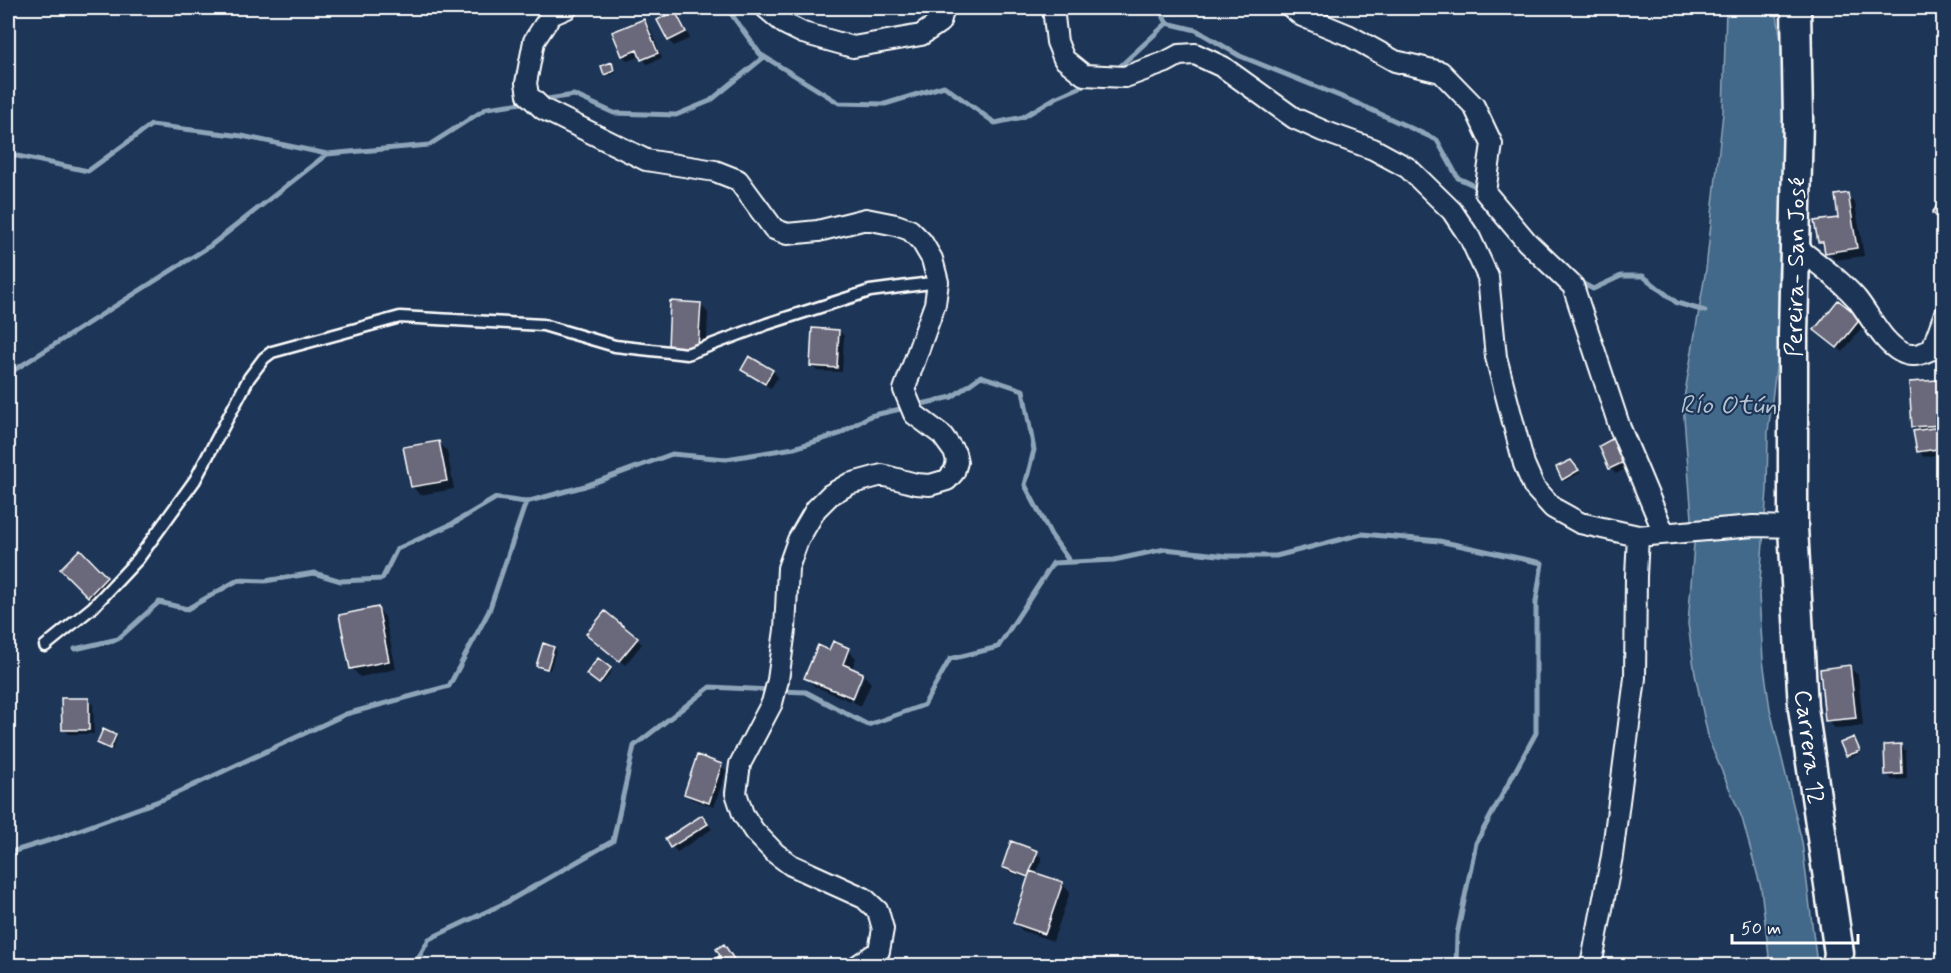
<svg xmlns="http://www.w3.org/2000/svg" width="1951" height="973" font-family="Mynerve,sans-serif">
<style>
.water{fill:#43698a;stroke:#8ea5b9;stroke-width:1.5}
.shadow{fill:#0007}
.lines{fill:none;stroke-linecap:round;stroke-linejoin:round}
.stream{stroke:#8ea5b9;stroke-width:5}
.building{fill:#6a697c;stroke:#fff;stroke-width:1.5}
.lane-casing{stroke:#fff;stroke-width:15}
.street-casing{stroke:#fff;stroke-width:24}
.secondary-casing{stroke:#fff;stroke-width:33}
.lane{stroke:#1d3557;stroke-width:10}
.street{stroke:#1d3557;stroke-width:20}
.secondary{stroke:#1d3557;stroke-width:28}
.labels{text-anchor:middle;stroke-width:4.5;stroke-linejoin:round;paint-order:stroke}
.street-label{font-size:24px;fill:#fff;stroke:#1d3557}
.water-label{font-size:26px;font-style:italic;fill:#b4c3d0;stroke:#1d3557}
</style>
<rect width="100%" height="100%" fill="#1d3557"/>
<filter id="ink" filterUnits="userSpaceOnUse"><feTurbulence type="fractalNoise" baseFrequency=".0167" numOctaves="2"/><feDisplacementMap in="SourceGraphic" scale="12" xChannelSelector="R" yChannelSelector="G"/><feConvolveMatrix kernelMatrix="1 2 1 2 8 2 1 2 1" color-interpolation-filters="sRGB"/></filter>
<g filter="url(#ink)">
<path class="water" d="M1726,8H1776L1792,114L1778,273L1779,344L1768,432L1767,490L1759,595L1763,660L1770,709L1802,842L1817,965H1770L1761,888L1742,818L1709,741L1695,674L1688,624L1694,544L1683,404L1706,269L1723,113Z"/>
<path class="shadow" d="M674,12L679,18L690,38L674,46L669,41L659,20Z
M644,20L649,26L662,58L647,64L641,56L628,61L623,56L614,33Z
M611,64L616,73L607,76L605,74Z
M1847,195L1855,203L1864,256L1835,260L1819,242L1840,219Z
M1838,302L1865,324L1843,352L1816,330Z
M700,304L708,313L706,356L677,354L669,346Z
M839,331L844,336L842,372L817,371L812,365Z
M750,358L773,371L778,377L771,388L748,375L743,370Z
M1937,382L1944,388V453L1924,457L1919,451V432L1914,427Z
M439,443L447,451L454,489L420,495L412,486Z
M1601,446L1634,464L1616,474L1611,469Z
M1571,462L1580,473L1565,481L1563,479Z
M80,552L111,583L94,601L62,569Z
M377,608L385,617L396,669L360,677L352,668Z
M605,613L642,644L625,665L594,639Z
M554,648L556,650L550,670L540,667L538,665Z
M848,650L856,658L852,669L863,674L871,683L861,706L853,702L864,676H861L850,701L814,686L806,677L830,651Z
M1849,667L1858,675L1863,726L1835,728L1827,720Z
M610,669L612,671L602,684L591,676Z
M88,700L93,705L94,734H69L63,729Z
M115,736L117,738L112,750L99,743Z
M1854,739L1861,753L1849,758L1847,756Z
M1900,746L1906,751L1907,779L1892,780L1887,774Z
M721,766L726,771L714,807L691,799L685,794Z
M702,817L712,829L677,852L667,839Z
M1037,853L1042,858L1036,875L1062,884L1070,892L1053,941L1023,931L1014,922L1029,879L1009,872L1003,867Z"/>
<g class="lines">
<path class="stream" d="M727,8L760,54L839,103L885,104L944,86L995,123L1023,117L1057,97L1090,83
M1159,8L1167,23
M1114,72L1167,23L1196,30L1240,56L1352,101L1437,140L1458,178L1482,189
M541,100L574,95L614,113L676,115L710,101L764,57
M8,154L88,171L151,125L242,136L327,154
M1576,280L1593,289L1621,276H1643L1677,303L1705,311
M8,374L210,246L327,154L429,145L487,108L529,102
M75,649L118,639L159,602L187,609L238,580L265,581L314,573L341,581L382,579L397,549L452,524L496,498L526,502
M780,691L806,692L868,725L924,705L950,659L998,647L1053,563L1114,560L1165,549L1227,556H1276L1362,534L1439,541L1542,563L1536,602V733L1476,843L1457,935L1456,966
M8,853L57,838L164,799L346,714L449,686L489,611L526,502L585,486L672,454L726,459L794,448L839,434L870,416L952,397L981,376L1023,390L1034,450L1025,485L1051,535L1070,562
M414,966L429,939L507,902L613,841L634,746L710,687L771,690"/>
</g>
<path class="building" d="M675,11L686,32L668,41L657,20Z
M644,19L658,53L641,60L637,50L622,56L612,32Z
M612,62L614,71L604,75L601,66Z
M1848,193L1857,248L1825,253L1823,242H1818L1814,221L1838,218L1835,195Z
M1940,201L1944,204V220L1932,213Z
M1838,300L1861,318L1837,348L1814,330Z
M670,301L701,303L698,348L668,347Z
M812,328L839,330L837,368L810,366Z
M749,356L773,370L765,384L741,370Z
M1938,380L1941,425L1912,427L1909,382Z
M1940,427L1944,448L1917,452L1913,431Z
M1621,434L1630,459L1609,469L1599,446Z
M439,441L447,481L411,487L403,447Z
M1571,460L1579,470L1562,480L1556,467Z
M80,549L107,577L88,597L60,569Z
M378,607L389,661L350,669L339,615Z
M605,611L638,638L619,661L586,634Z
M833,641L849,648L843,664L863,673L853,698L804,678L818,645L829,650Z
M543,643L554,647L547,669L536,666Z
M598,658L611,668L599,684L586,674Z
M1850,665L1856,718L1825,721L1820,669Z
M61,698H89V730H62Z
M103,729L116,735L110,749L97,743Z
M1854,737L1860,751L1846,756L1840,743Z
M1901,744L1902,774L1885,775L1884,745Z
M697,755L722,764L709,803L684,794Z
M702,815L708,824L670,848L665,839Z
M1011,841L1038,851L1028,877L1002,867Z
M1030,871L1063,882L1045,934L1013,923Z
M724,944L737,964L735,966H726L716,949Z
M719,956L725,966H704Z"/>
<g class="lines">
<g class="lane-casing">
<path id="lane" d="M45,646L93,607L138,559L195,480L249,378L264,358L272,352L400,317L543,325L615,346L687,354L767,324L870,291L938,282"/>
</g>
<g class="street-casing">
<path id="street" d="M567,8L551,15L534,41L526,83L528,95L543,109L646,160L715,171L738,180L774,229L787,234L818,231L866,219L896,225L910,230L922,242L932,259L938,282L935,304L904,390L914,414L942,435L955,453L957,462L954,472L947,480L930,485L916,484L882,475L849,484L830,495L816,509L798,540L788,568L785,630L778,680L772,703L740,764L736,793L743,814L754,831L775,853L791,865L864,898L878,911L883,929L879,951L857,966
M766,8L785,24L803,33L853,47L921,35L940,22L944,8
M1053,8L1057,42L1064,59L1084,75L1125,77L1166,62L1179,55L1195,54L1223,67L1294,118L1323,131L1373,149L1408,168L1452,211L1470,238L1488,277L1496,357L1524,464L1534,487L1553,508L1580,523L1638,536L1753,526L1793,527
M1292,8L1302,16L1348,35L1395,61L1441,72L1474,106L1492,144L1485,192L1527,242L1573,286L1620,428L1664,533
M1795,246C1816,262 1838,278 1856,298C1870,315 1881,341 1901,352C1912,358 1922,354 1932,349L1944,316
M1591,966L1612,856L1635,678L1636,576L1638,536"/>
</g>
<g class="secondary-casing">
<path id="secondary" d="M1796,8L1798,119L1793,335V527L1803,708L1839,953L1837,966"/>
</g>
<use href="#lane" class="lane"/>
<use href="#street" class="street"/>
<use href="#secondary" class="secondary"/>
</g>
</g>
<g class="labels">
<g class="street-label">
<text transform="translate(1795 267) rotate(-89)" y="8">Pereira- San José</text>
<text transform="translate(1810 747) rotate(83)" y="8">Carrera 12</text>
</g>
<g class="water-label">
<text x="1728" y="413">Río Otún</text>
</g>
</g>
<rect width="1951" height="973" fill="none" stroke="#1d3557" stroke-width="30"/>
<rect x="15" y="15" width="1921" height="943" fill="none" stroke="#fff" stroke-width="2" filter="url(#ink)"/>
<path d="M1732 934v9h126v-9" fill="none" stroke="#ffffff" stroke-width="3"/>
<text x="1741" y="934" font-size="18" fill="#ffffff" stroke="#1d3557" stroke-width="4.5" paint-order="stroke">50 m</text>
</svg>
